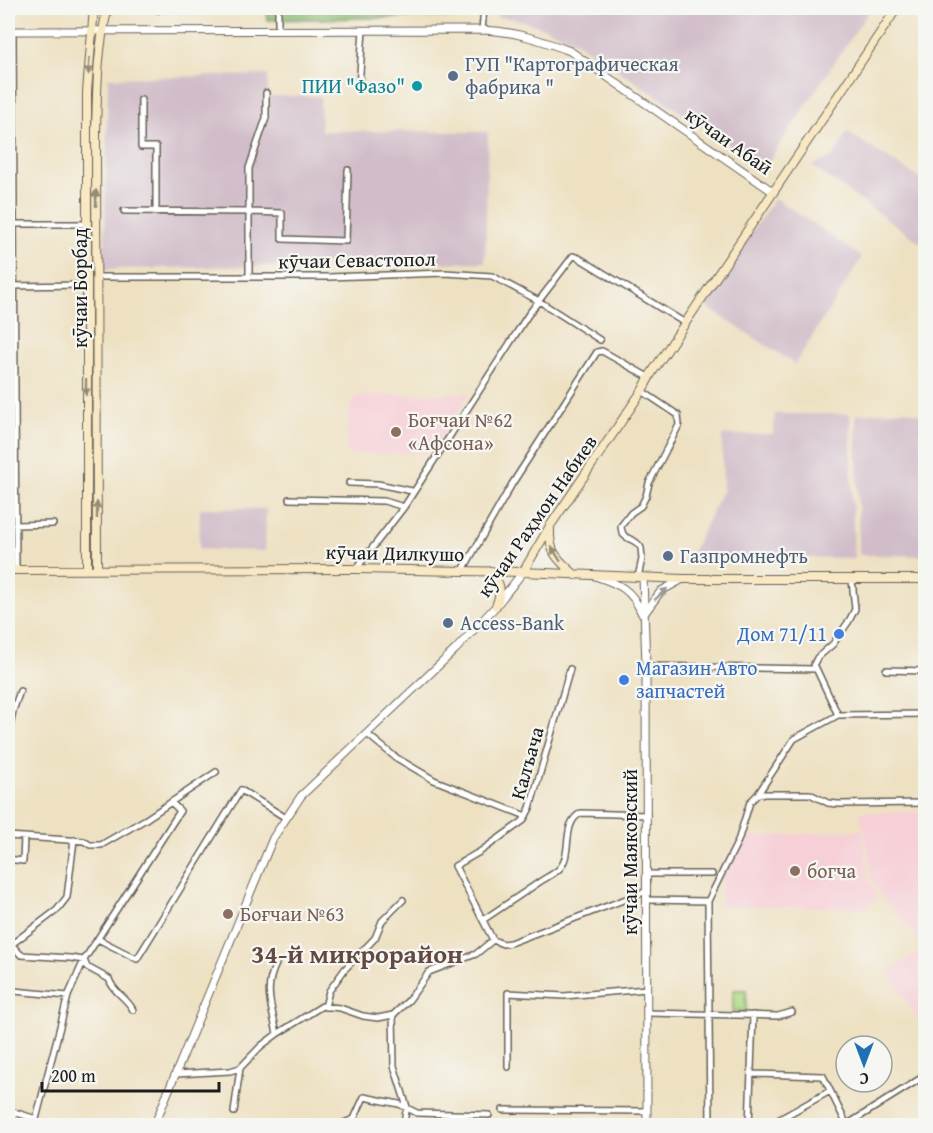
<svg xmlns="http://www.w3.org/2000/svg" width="933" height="1133" font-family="'Gentium Book Plus',serif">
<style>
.built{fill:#f6cfd7}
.industrial{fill:#d1bdc9}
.green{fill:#afda85;stroke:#667b50;stroke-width:1.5}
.forest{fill:#8bba72;stroke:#546b47;stroke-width:1.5}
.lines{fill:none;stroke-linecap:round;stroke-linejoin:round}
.minor-casing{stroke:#666156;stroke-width:8}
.tertiary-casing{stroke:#666156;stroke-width:9}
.secondary-casing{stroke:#666156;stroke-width:10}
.minor{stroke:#fff;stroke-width:5}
.tertiary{stroke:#fff;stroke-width:7}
.secondary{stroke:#f8e8c3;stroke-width:8}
.oneway{fill:#958c78}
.oneway2{fill:#999}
.service-dot{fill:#5c6f8a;stroke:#f6f6f2;stroke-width:2}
.culture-dot{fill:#0f9aa8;stroke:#f6f6f2;stroke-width:2}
.education-dot{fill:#8d6e63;stroke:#f6f6f2;stroke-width:2}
.shop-dot{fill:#3f7fe0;stroke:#f6f6f2;stroke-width:2}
.labels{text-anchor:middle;stroke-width:4.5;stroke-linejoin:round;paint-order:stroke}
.service-label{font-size:20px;fill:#4e5e75;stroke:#f6f6f2;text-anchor:start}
.culture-label{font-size:20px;fill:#0d838f;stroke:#f6f6f2;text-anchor:end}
.street-label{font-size:20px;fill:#1c1c1c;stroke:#f6f6f2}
.education-label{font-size:20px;fill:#785e54;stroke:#f6f6f2;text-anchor:start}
.shop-label{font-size:20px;fill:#366cbe;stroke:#f6f6f2;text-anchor:end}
.district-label{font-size:26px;font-weight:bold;fill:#644943;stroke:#f6f6f2}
</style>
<rect width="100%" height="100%" fill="#f6f6f2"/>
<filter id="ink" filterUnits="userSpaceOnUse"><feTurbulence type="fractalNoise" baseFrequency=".0167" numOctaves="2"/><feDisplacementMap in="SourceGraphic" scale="12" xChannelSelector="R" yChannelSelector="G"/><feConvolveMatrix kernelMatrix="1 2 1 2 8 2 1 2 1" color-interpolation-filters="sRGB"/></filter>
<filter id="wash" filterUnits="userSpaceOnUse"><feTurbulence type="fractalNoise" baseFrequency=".008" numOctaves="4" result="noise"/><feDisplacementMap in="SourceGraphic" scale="24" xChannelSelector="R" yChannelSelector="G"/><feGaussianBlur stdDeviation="1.35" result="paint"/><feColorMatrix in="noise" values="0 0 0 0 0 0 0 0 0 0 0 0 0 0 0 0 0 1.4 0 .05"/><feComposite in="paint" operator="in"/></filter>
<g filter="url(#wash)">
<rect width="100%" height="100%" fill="#eee1c2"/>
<path class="built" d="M470,393L431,453L347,454L348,411L355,396Z
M859,812H925V951L911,930L882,897L871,878L866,838Z
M863,830L868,878L878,897L865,908L720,906L724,863L742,838Z
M923,950L926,953L925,1030L887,971Z"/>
<path class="industrial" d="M498,8H871L764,168L576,42L548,29L516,19L497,17Z
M268,75V96H320L321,131L488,132L485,262L104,269L108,78Z
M847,132L925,182V246L812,166L834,156Z
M775,198L862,257L795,364L702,304Z
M906,410L925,416V556L859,555L856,414Z
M775,414H850L854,558L690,557L723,489L722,435L773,434Z
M200,508L266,509L265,551L199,549Z"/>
<path class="green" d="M733,990H746V1011H733Z"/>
<path class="forest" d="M267,8H474V16L267,20Z"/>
</g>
<g filter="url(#ink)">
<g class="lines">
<g class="minor-casing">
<path id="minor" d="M158,8V10
M278,30V8
M482,30L484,8
M13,31L16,570
M359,87L363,30
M266,93V118L249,168V212L282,213V239L346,241L348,170
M141,100V147H156V212
M124,211L249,212V275
M8,224H86
M97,277H328L445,273L492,276L539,301L600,340
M8,286L86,285
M349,483L378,484L412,491
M289,499L384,501L404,507
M15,525L53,524
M356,569L404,507L528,315L573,256L579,258L685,323
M463,570L512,484L597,352L602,351L650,378
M638,577L642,559L641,548C634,535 622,543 621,526L631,513L641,506L646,496L649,483L679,425L678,415L642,391
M646,666L816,669
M886,670L926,671
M838,715L814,664L817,658L833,644L849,621L855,609L852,580
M367,734L395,757L434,780L526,816
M8,736L13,711L20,691
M758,794H810L828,803L838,804L926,803
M8,836L84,841L90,845H101L146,819L216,772
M8,859L23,861L24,837
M647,874H712
M647,900L708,901L738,841L750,802L758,794L794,739L838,715L926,714
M708,901L710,1126
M483,920C502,907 522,894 541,881C547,877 556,873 560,868C573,853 561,823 581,813L647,815
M98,939L137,959L241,790L286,818
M493,940L503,944L510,943L647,891
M12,945L21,955L70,958L84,960L87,967L109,979C114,994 126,996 133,1010
M8,947L57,910L67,897L74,840
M276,964C263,990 272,1007 277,1034
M14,991L68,996
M325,1007L329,991L345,969L375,938L382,921L403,900
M647,1013L778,1016L792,1012
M508,1067V993L564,996L647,989
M176,1074L230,1071L240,1068L261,1046L277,1034L322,1006L340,1008L363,1016L378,1018L393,1015
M751,1074L823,1076L847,1125
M503,1110L647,1111
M234,1112L240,1068
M771,1124L830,1091
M8,1126L14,1112L36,1119L68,996L84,960L180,811L171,802
M344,1126V1123L354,1119L364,1097L399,1104L417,1113L489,1115
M403,1126L407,1107L394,1066L393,1015L409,1000L429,972L476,954L493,940L455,866L481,851L523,821L530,808L570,669
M749,1126L753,1015
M845,1126L926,1075"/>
</g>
<g class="tertiary-casing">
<path id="tertiary" d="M8,31L482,30C514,31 541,40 570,51L772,191
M595,576C619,584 632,589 642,614
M643,577L646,666L647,1126
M644,614L661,591L683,579
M154,1126L273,838L301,796L456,649L496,606L523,572"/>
</g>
<g class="secondary-casing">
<path id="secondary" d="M550,529C549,554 558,559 575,575
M87,569V92L94,8
M97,569L96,132C97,90 97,48 108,8
M8,570L356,569L523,572L683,579H926
M491,571C501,584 502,591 496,606
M523,572L550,526L642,391L651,374L897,8"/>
</g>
<use href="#minor" class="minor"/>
<use href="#tertiary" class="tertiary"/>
<use href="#secondary" class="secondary"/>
</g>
<defs><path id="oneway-solid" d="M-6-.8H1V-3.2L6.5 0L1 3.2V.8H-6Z" transform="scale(1.5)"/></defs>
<g class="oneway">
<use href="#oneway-solid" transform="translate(89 66) rotate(93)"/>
<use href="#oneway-solid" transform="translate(96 198) rotate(-90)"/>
<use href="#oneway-solid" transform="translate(86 387) rotate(90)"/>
<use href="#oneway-solid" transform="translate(97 510) rotate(-90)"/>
<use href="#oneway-solid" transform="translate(556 554) rotate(-122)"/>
</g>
<use class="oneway2" href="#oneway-solid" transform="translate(661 594) rotate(-42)"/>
</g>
<g class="service-dot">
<circle cx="453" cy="76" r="6"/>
<circle cx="668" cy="556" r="6"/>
<circle cx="448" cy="623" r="6"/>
</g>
<circle class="culture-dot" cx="417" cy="86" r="6"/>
<g class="education-dot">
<circle cx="396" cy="432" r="6"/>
<circle cx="795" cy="871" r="6"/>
<circle cx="228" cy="914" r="6"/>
</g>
<g class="shop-dot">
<circle cx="839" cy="634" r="6"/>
<circle cx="624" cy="680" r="6"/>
</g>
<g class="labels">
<g class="service-label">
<text x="465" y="71">ГУП "Картографическая<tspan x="465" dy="23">фабрика "</tspan></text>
<text x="680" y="563">Газпромнефть</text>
<text x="460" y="630">Access-Bank</text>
</g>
<g class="culture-label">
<text x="405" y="93">ПИИ "Фазо"</text>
</g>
<g class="street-label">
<text transform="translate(729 141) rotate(35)" y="7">кӯчаи Абаӣ</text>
<text transform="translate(357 260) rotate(-1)" y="7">кӯчаи Севастопол</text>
<text transform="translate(80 288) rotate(-90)" y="7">кӯчаи Борбад</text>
<text transform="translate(537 516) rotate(-55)" y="7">кӯчаи Раҳмон Набиев</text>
<text transform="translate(395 553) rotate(1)" y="7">кӯчаи Дилкушо</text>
<text transform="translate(527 763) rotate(-74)" y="7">Калъача</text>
<text transform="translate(630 852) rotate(-90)" y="7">кӯчаи Маяковский</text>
</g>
<g class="education-label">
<text x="408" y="427">Боғчаи №62<tspan x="408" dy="23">«Афсона»</tspan></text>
<text x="807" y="878">богча</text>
<text x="240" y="921">Боғчаи №63</text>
</g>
<g class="shop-label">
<text x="827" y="641">Дом 71/11</text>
<text x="636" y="675" text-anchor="start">Магазин Авто<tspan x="636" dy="23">запчастей</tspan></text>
</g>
<g class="district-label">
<text x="357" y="963">34-й микрорайон</text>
</g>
</g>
<rect width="933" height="1133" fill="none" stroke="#f6f6f2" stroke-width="30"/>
<g transform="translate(864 1064) rotate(180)"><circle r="28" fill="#f6f6f2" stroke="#9f9f9c" stroke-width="1.5"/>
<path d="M0-4.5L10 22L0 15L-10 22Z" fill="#1f6fb2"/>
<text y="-9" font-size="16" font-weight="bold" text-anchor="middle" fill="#1c1c1c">С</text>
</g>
<path d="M42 1082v9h177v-9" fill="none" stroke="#1c1c1c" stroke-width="3"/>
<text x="51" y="1082" font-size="18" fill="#1c1c1c" stroke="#f6f6f2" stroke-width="4.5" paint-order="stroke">200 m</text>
</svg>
